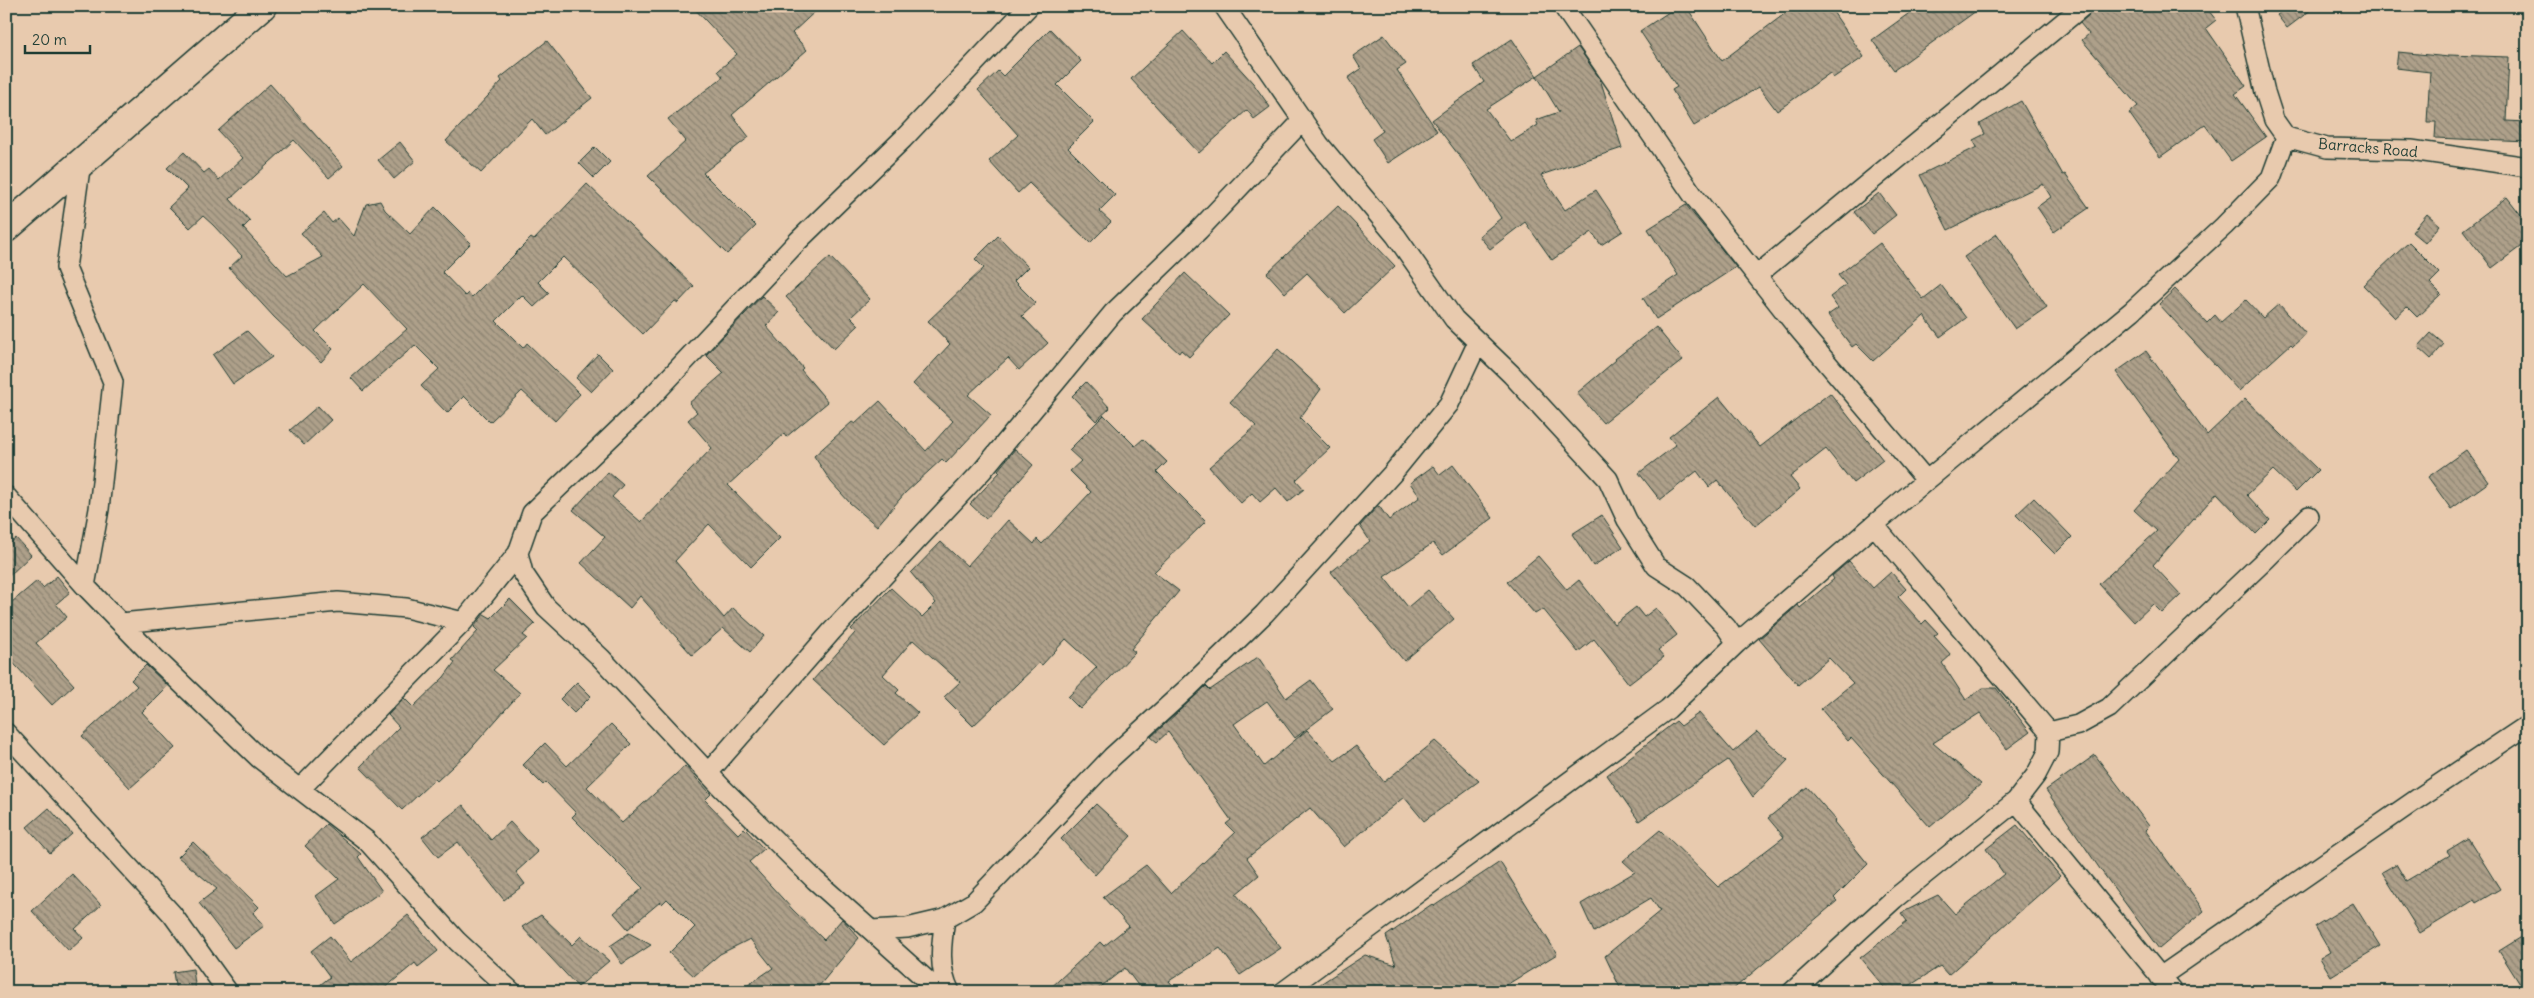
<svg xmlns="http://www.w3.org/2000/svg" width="2534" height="998" font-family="Delius,sans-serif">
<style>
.building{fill:url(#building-back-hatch);stroke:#1f3d34;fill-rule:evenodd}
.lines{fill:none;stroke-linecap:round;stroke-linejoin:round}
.street-casing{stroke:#1f3d34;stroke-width:22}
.secondary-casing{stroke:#1f3d34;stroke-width:31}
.street{stroke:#e8caae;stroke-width:19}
.secondary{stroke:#e8caae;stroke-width:28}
.labels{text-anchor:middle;stroke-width:4.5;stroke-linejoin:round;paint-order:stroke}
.street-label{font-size:15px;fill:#1f3d34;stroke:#e8caae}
</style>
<defs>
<pattern id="building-back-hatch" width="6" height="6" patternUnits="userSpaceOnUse" patternTransform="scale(1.25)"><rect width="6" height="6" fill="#aea08a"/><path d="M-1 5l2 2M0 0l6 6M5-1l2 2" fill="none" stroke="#8d8472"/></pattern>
</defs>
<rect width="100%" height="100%" fill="#e8caae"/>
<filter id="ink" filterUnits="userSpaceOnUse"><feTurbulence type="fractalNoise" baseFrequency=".02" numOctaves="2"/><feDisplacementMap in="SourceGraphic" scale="10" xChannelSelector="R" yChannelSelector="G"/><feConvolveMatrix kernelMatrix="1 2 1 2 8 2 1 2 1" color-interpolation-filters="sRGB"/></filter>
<g filter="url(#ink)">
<path class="building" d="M692,6H821L792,33L807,50L732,115L749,137L703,173L756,226L727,254L648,176L686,141L668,119L723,77L718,71L737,54Z
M1678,6H1686L1722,61L1795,6H1829L1864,57L1833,78L1830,73L1777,111L1759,87L1694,126L1672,90L1677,87L1640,31Z
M1919,6H1983L1894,70L1872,40Z
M2094,6H2205L2216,20L2206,28L2246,86L2235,94L2266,137L2231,161L2205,125L2160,157L2129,113L2138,106L2082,40L2089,34L2080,23L2090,14Z
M2288,6H2316L2287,28L2277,15Z
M1050,29L1081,61L1057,85L1094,122L1068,148L1115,195L1099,211L1111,222L1090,243L1029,183L1018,193L989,161L1018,135L978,90L998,71L1003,76Z
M1183,31L1212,63L1224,51L1253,83L1270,107L1254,119L1247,110L1199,153L1131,79Z
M1384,35L1406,64L1397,70L1437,131L1388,163L1372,139L1383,131L1348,78L1361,69L1353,56Z
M1512,39L1537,76L1578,47L1600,79L1622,148L1541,175L1565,210L1596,190L1623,231L1601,245L1592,232L1552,260L1525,222L1490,249L1479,236L1501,218L1470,170L1432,120L1484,82L1473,65ZM1537,76L1559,112L1536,120L1538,125L1511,142L1486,109Z
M547,41L592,98L545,135L532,119L481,173L446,141L502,81L500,78Z
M2398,52L2449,57V55L2509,57L2506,121L2528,122V142L2435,138L2436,122H2427L2430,72L2396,68Z
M270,84L343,166L329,178L294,140L230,199L250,221L243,228L287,276L323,257L301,233L324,213L332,223L338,218L354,236L366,204L380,201L385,210L410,234L435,207L471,243L442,272L465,296L468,293L472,297L531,238L534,240L587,184L694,286L678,303L675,301L643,334L563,257L538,282L549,293L534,307L522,295L496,321L523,348L527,343L580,394L555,421L522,391L490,422L464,396L447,413L421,386L439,369L415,345L363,391L351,378L407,329L364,284L315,331L333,349L321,362L274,317L229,268L242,256L213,225L203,216L190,228L169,207L188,189L167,168L184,152L204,173L209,169L219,180L243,158L218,131Z
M2021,101L2063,175L2065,174L2089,208L2054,232L2037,207L2051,197L2043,184L1948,230L1920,175L1977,147L1973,140L1985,134L1980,124Z
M400,142L415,161L394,179L378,160Z
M595,147L610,162L594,178L579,163Z
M1879,193L1896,215L1872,234L1854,212Z
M2507,197L2528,224V241L2492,268L2463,230Z
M1686,205L1736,267L1656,319L1643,298L1678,275L1648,229Z
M1338,206L1395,266L1345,313L1307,273L1285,293L1267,273Z
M2427,214L2440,225L2425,243L2412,232Z
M1997,234L2047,307L2015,329L1964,257Z
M998,236L1028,267L1014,281L1036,303L1022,316L1048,343L1019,370L1008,358L968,395L991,415L946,463L942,459L905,493L877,526L850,503L831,482L814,456L852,422L855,424L880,401L926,451L953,421L913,384L950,344L928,321L984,268L975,259Z
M2409,242L2440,273L2430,283L2441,294L2417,317L2407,307L2395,318L2363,285Z
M1880,243L1923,299L1941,285L1966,318L1940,337L1924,316L1873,361L1856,344L1852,347L1828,315L1838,308L1830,297L1846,285L1838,275Z
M830,257L870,299L851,317L859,325L834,349L786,297Z
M1185,273L1229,315L1189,357L1181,350L1179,353L1142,319Z
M2175,289L2207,323L2215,315L2221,322L2246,300L2263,318L2279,304L2306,334L2293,346L2291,344L2239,391L2159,304Z
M762,296L779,312L766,326L803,368L801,370L828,402L786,437L784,434L728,485L780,538L751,567L709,524L675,561L724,618L733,608L764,636L750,652L723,628L692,655L640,596L630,608L581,563L605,537L573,510L608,472L623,485L612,497L641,522L712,448L688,420L697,412L689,403L724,373L706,355Z
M1656,327L1683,360L1603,423L1577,393L1616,360L1615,359Z
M247,331L272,357L233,384L213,355Z
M2431,333L2444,344L2431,359L2418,347Z
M1278,349L1321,389L1300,418L1330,448L1296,480L1304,489L1288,502L1276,488L1260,502L1252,493L1241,503L1209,467L1256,426L1230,402Z
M2146,351L2207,435L2245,399L2318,470L2296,492L2273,470L2247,495L2270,520L2256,534L2217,493L2153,565L2181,595L2162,613L2153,604L2134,622L2099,584L2157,531L2134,510L2179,459L2116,372Z
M598,354L613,369L591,392L576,378Z
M1086,382L1110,408L1096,421L1072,396Z
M1830,393L1883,460L1853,483L1826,449L1790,477L1800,489L1755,526L1717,480L1709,487L1697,471L1660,500L1639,473L1676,445L1669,437L1719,397L1760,447Z
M318,406L331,420L304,445L290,430Z
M1104,415L1135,446L1143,439L1167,462L1157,472L1206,521L1154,572L1179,591L1131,649L1135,652L1080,709L1068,697L1097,667L1066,639L1042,665L1039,663L973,726L944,697L960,682L913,640L883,675L899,690L896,693L918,713L884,745L813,680L855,633L851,629L891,588L922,617L936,603L911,573L941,542L967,566L1008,520L1034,544L1037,539L1042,544L1091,492L1070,471L1081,461L1069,450Z
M1015,449L1033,465L986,519L970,504L1000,472L998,470Z
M2466,450L2489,482L2451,509L2428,477Z
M1453,465L1493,518L1443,555L1433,543L1384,577L1408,607L1428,590L1454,619L1404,661L1331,572L1370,541L1360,526L1376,508L1379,506L1389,520L1420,497L1410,483L1433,466L1440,475Z
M2034,498L2072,537L2055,554L2016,515Z
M1602,515L1623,547L1593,566L1572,534Z
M16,538L31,555L6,579V547Z
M1538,556L1567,590L1579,580L1614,624L1636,607L1644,617L1656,608L1677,635L1658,650L1664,657L1629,684L1594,639L1578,652L1543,609L1535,614L1507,582Z
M1849,561L1873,588L1891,572L1906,589L1898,597L1922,624L1926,620L1938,633L1934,636L1951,655L1942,663L1966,700L1983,688H1996L2030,732L2007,749L1980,713L1933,743L1981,784L1930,827L1851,738L1848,741L1821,709L1853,683L1829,658L1798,685L1759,639L1798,605L1800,608L1834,579L1832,576Z
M57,576L70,592L56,604L67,617L36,643L74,685L52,705L6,655V607L37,581L43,588Z
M510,599L535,624L523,635L527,638L493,670L520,693L467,753L437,781L435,779L402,810L360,767L399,727L388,715L404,698L413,707L444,677L455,662L452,660L478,631L474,627L484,614L491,618Z
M1258,657L1286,698L1311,680L1333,709L1295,738L1267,701L1234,724L1264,766L1307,730L1335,761L1356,746L1384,782L1435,741L1479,781L1424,821L1404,797L1344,847L1310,808L1247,858L1259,875L1236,894L1281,948L1240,975L1220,948L1169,981L1179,992H1143L1125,968L1094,992H1046L1100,942L1104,946L1129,926L1103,897L1146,865L1171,893L1235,833L1226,824L1231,820L1168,732L1157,742L1151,737L1206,686L1210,690Z
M146,665L168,686L142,712L175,748L130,788L82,736L137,686L131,680Z
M577,682L591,696L574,713L560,699Z
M1699,713L1733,752L1757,732L1788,760L1753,797L1728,760L1639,821L1607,775L1676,721L1681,726Z
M611,724L631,744L587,787L622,823L685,766L711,794L705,800L738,834L744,828L764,849L749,862L793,910L824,940L842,919L859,938L814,992H738L773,968L750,939L720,954L694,976L669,953L695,927L667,899L662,904L660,902L628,929L614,913L643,888L572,817L576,813L546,782L543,785L523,765L545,743L567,766Z
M2095,755L2149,826L2145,830L2204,911L2159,949L2100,869L2046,790Z
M1807,787L1836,820L1834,822L1868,864L1834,898L1837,901L1730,992H1622L1605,956L1660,911L1651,898L1594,932L1581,904L1635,872L1623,861L1660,830L1718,887L1784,837L1768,818Z
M1096,804L1131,836L1095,875L1061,839Z
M463,805L491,840L510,822L538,852L516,872L525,884L504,900L458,842L438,857L422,837Z
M49,808L72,834L50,853L27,827Z
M326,824L361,854L358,857L382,891L335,924L316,896L339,879L305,846Z
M2017,825L2060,876L1948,975L1940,966L1900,992H1888L1860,958L1907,921L1901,913L1938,895L1955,914L2004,874L1986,849Z
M2468,838L2500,889L2476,903L2474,900L2420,933L2382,872L2396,864L2406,881L2450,855L2447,851Z
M193,842L259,907L253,913L264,926L234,948L199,903L217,889L178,857Z
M1500,862L1557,954L1495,992H1308L1365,955L1396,965L1386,936L1432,904L1434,906Z
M72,874L101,905L75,929L83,938L69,951L32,911Z
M2353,903L2380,946L2331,976L2320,958L2330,952L2315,926Z
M408,915L438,951L418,967L415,963L380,992H311L330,977L311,951L330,936L351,962Z
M541,915L572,945L581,936L609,961L578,987L522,927Z
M629,933L651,945L622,964L610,946Z
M2528,933V992H2525L2499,951Z
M193,969L196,992H176L173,972Z"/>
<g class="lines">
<g class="street-casing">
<path id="street" d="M1224,6L1319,144L1396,236L1454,319L1512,375L1608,479L1627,520L1656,566L1687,586L1726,627L1737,643
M1563,6L1693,195L1797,327L1926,480
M2245,6L2265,92L2274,120L2286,137L2327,148L2411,150L2528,167
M81,162L66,268L113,382L99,509L85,586L155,658L259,758L367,841L457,941L512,992
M1757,275L2083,6
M6,496L85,586
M1874,525L2049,732L2048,752L2036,775L2016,801L2173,992
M121,623L338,602L406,608L463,622
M2049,732L2078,725L2109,708L2267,558L2309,516
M6,733L172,914L228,992
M708,773L832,631L982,471L1113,313L1199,230L1303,120
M300,789L463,622L518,553
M945,919C941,945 938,968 950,992
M871,930L907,928L945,919L974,902L1112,757L1189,687L1264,614L1392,474L1449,404L1478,342
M2160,977L2420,797L2528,725
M940,992L815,880L722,788L601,658L546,607L523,573L518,553L532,513L641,408L798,241L903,139L1029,6
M1283,992L1668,709L1737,643L1904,499L2132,311L2224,226L2271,178L2286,137
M1792,992L1894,899L2016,801"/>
</g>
<g class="secondary-casing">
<path id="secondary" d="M6,228L262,6"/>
</g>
<use href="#street" class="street"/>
<use href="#secondary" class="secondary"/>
</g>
</g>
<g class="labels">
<g class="street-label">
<text transform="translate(2368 148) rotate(5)" y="5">Barracks Road</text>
</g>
</g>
<rect width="2534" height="998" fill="none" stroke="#e8caae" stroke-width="25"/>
<rect x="12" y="12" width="2509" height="973" fill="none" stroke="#1f3d34" stroke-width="2" filter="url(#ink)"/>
<path d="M25 45v8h65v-8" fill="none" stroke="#1f3d34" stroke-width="2.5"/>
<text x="32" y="45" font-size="15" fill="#1f3d34" stroke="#e8caae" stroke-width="4" paint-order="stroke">20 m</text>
</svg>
